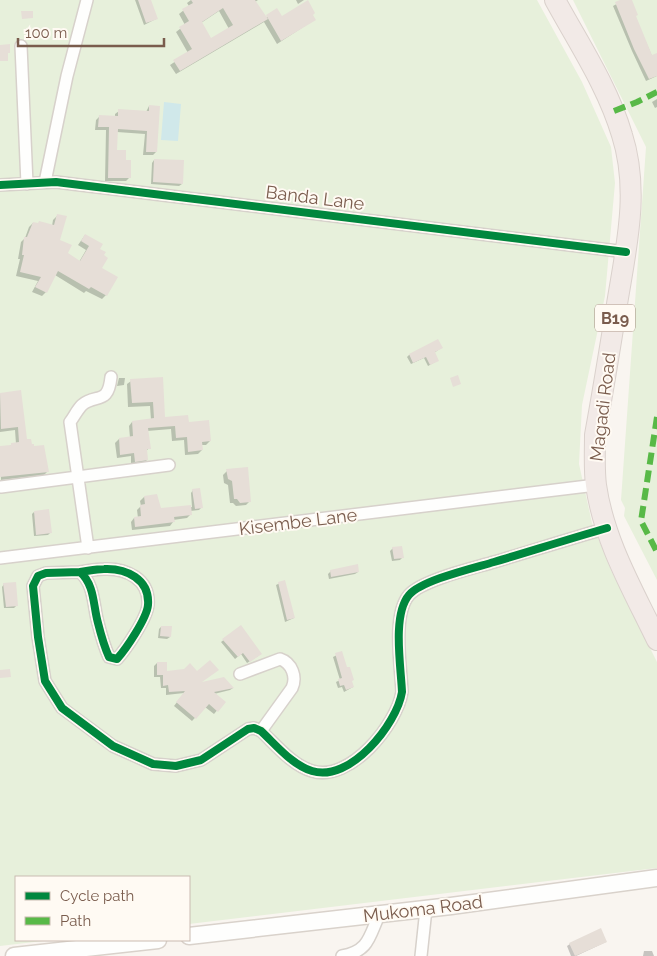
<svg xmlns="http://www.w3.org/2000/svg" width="657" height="956" font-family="Raleway,sans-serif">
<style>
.green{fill:#e7f0db}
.water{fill:#d0e8ea}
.shadow{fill:#0003;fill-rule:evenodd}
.building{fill:#e6ded7;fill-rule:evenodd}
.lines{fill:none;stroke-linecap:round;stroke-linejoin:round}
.street-casing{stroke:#d7d1cb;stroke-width:14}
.secondary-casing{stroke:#d9d2cb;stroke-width:19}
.highway-casing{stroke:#dad1cc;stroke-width:22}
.street{stroke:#fefefd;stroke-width:11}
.secondary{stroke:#fefefd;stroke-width:16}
.highway{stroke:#f2eae7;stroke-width:20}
.quiet{stroke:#58b947;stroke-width:6;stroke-dasharray:12 6;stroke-linecap:butt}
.cycleway-casing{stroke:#fffaf3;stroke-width:11}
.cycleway{stroke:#00873e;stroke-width:8}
.labels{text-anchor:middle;stroke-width:4;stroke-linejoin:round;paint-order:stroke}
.shield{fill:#fffaf3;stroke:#a28b7f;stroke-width:1}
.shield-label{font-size:16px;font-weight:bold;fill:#7a5c4d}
.street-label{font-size:18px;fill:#7a5c4d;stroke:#fffaf3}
</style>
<rect width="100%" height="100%" fill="#f9f5f0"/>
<path class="green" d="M0,0H537L582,82L611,147L615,183L605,296L582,405L579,464L592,523L611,570L657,662V868L189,924V877H16V940H51L0,946Z
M573,0H657V580L624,516L625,508L621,500L646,147Z"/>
<path class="water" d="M164,102L181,104L178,141L161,140Z"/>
<path class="shadow" d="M135,0H149L156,19L144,25Z
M191,0H258L255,2L265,18L277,10L281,17L312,15L314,20L277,44L264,22L176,74L170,65L188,53L176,32L185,25L179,14L189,6L187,3ZM219,11L229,29L210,40L201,23Z
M296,0H304L298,4Z
M624,0H631L635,17L652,56L657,58V76L646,81L632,51L613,6Z
M657,99V107L655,108L652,102Z
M149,106L156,152L153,155H143L145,134L117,132L116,151L125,162L129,178L126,181H105L106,130H95L96,120L99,117H115V114L119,111L146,112Z
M154,160L182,184L179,186L151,184L152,163Z
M57,216L58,241L66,254L79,262L86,250L78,245L85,235L99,249L106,295L102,299L86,291L84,293L55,275L46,292L42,296L32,292L38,281L16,276L20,259H18L21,242L25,238L29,227L33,223L52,226L53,220Z
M441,348L434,353L437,361L428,366L424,358L411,364L407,357L409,355Z
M119,378H125L124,385L117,386Z
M161,379L164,418L188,423L210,441L206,445H201L202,450L198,454L185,455L184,440L172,441L171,429L147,431L149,448L146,451L147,460L143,464L131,465V456L117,458L115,443L119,439L130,438L129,426L132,422L151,420L150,406L128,407L127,384L131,381Z
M19,392L26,441L48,471L44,475L1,480L0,452L11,445L16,444L15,430L0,432V394Z
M227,471L250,501L246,505L236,506L233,503H230L228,485L224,483L223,475Z
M193,490L201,508L199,510L190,511L191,514L187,518L173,520V522L170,526L132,530L131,522L134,518H138L137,510L141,506L140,501L144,497L156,496L160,510L192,507L191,493Z
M34,512L50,533L48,535L34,536L32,514Z
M393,548L402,558L400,560L392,561L390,551Z
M331,571L358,572L355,574L329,579L328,574Z
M284,581L294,618L285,622L276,585Z
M4,584L17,605L14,608H4L2,587Z
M161,627L170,637L167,639L158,638L159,629Z
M241,627L258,656L247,663L241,654L235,659L221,642Z
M341,653L353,687L344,692L342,687L338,688L336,682L340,680L333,657Z
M157,663L166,672L199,684L233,688L230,690L214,694L224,702L214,714L205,707L192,721L174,706L184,693L166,695V688H161L160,677H154V666Z
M606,942L576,956H571L567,946L570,944Z
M644,951H652L654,956H643Z"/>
<path class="building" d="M138,0H151L158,19L146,23Z
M191,0H255L268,19L180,71L173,60L192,49L179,27L189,21L182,9L193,3ZM223,8L233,25L211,38L202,22Z
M308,0L315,13L313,15L316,20L281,41L266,15L277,8L282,16Z
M620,0H632L638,15L636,16L652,55L657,53V76L649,79L634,49L615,2Z
M21,11H33V18L22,19Z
M10,44V53H8V61H0V45Z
M149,105L160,106L157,152H146L147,131L118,129L117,150H126V160H131V178H108L109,127H98L99,115L118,116V109L149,111Z
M154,159L184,160L183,184L153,182Z
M57,214L67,216L60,240L72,245L68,253L80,261L89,246L81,241L85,234L103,244L100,249L106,252L104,255L108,258L102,268L118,277L107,296L91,287L89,289L58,271L47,293L35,287L41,277L20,272L24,255H22L24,237H27L33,222L38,223L39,221L54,225Z
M438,339L443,348L435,352L439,361L430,365L426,357L413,363L409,354Z
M458,375L461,384L453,387L450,378Z
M163,377L165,417L188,415L189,422L209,420L211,441L202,442L203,450L188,452L187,437L176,438L175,426L148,428L151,449H147L148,460L135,462L134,453L120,455L119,438L133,436L132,421L154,418L153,402L132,403L130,379Z
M21,390L27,439H31L32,444H34V446L44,445L49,472L0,477V446L11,445V443L19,442L18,427L1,429L0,393Z
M248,467L251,502L240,503L237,499H234L232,481L228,479L226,469Z
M200,488L203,508L195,509L192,489Z
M157,494L161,508L191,505L192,515L174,517L175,522L135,527L134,517L141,516L140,505L145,504L144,496Z
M49,509L52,533L36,535L34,511Z
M402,546L404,558L394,559L392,547Z
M358,564L359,572L331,577L330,570Z
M285,580L295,618L287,620L278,582Z
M16,582L18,606L6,607L3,583Z
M241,625L262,654L250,662L243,653L238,657L222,639Z
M161,626H172L171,637L160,636Z
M342,651L347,667H350L354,680L352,681L354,687L346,690L344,685L340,686L338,679L342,678L335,653Z
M210,660L219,670L202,682L224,677L234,688L214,692L226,702L218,712L209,704L196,719L176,702L185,691L169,692L168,685L163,686V675H157V662H167V671L184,669L190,663L197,671Z
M10,669L11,677L0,678V670Z
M601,928L607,942L575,956L569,943Z"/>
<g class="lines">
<g class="street-casing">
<path id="street" d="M21,46L27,184
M45,182L67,76L87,0
M0,185L56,182L626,252
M1,487L169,465
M88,548L70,422C74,417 77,410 82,405C96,393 108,406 111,377
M0,558L596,485
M80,572C88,571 96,569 104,569C126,568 150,579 148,605C147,618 126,649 117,659L109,657C104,646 101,635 98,623C93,606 95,585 80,572L46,573L38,576L33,586L38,637L45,681L62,708L113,746L153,764L176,766L201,760L248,729L254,728L261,731C276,745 292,765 312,771C350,783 397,724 402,692C401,667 392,615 409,595C422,580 474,568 494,562C531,551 569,539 607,528
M240,674L280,659C292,663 297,677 292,688L261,731
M342,956C369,951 369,937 379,915
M421,956L426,909"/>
</g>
<g class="secondary-casing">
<path id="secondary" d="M189,936L451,906L657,878
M14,956L158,940"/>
</g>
<g class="highway-casing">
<path id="highway" d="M555,0C579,44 608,87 622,135C640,191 626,248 617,304C610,348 603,391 595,435C595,452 594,469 596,485C604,541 633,590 657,640"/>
</g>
<use href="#street" class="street"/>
<use href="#secondary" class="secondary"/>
<use href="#highway" class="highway"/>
<path class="quiet" d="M614,111L637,102L657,92
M657,417L641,521L657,552"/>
<g class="cycleway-casing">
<path id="cycleway" d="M0,185L56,182L626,252
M80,572C88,571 96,569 104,569C126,568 150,579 148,605C147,618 126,649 117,659L109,657C104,646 101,635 98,623C93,606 95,585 80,572L46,573L38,576L33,586L38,637L45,681L62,708L113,746L153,764L176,766L201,760L248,729L254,728L261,731C276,745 292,765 312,771C350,783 397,724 402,692C401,667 392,615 409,595C422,580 474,568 494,562C531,551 569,539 607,528"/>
</g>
<use href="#cycleway" class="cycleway"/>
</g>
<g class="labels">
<rect class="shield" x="595" y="304.5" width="40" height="27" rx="4"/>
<g class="shield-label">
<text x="615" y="324">B19</text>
</g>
<g class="street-label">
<text transform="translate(315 198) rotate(7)" y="6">Banda Lane</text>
<text transform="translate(603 407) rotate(-83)" y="6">Magadi Road</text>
<text transform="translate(298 522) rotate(-7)" y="6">Kisembe Lane</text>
<text transform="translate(423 909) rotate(-7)" y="6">Mukoma Road</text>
</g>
</g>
<rect x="15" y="876" width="175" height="65" fill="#fffaf3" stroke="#cabbb1"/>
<rect x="25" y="892" width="25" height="8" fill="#00873e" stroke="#cabbb1"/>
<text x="60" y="901" font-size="15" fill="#7a5c4d">Cycle path</text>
<rect x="25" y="917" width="25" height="8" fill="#58b947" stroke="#cabbb1"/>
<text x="60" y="926" font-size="15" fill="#7a5c4d">Path</text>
<path d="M18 38v8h146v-8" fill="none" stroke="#7a5c4d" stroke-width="2.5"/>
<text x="25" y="38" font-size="15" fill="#7a5c4d" stroke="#fffaf3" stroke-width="4" paint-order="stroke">100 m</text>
</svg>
